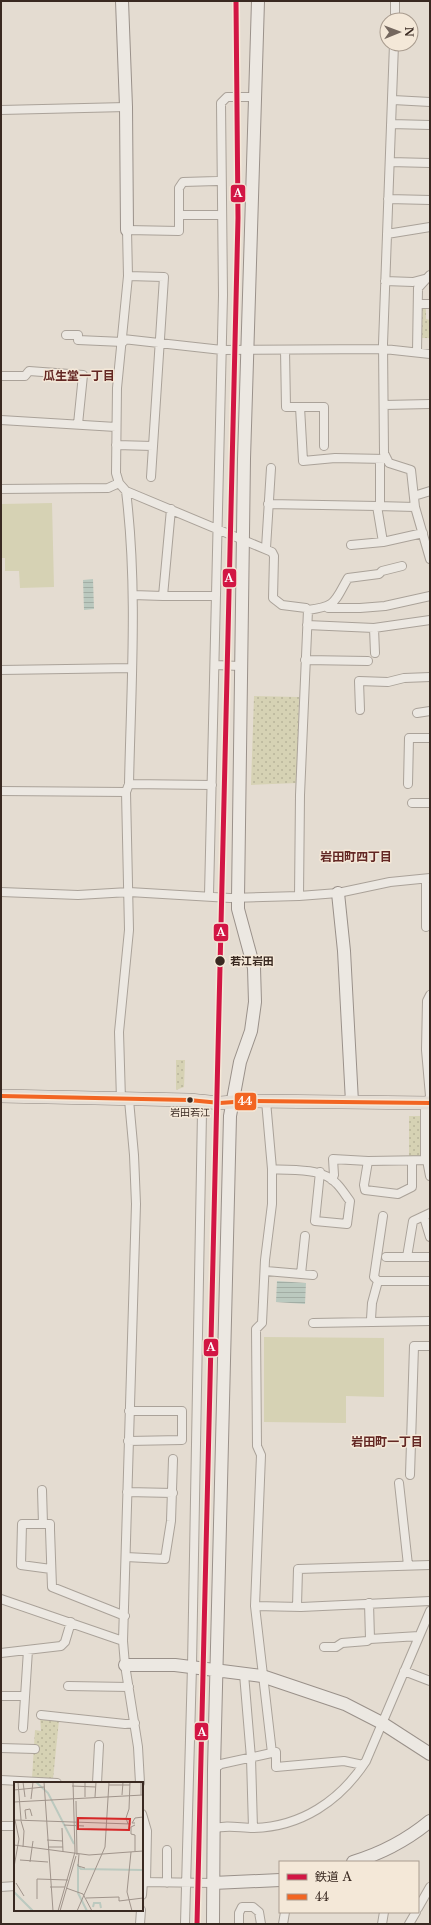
<svg xmlns="http://www.w3.org/2000/svg" width="431" height="1925" font-family="'Libre Baskerville','Noto Sans JP',serif">
<style>
.green{fill:#d6d2b4}
.park{fill:url(#park-dots)}
.water{fill:url(#water-rules)}
.lines{fill:none;stroke-linecap:round;stroke-linejoin:round}
.street-casing{stroke:#aaa299;stroke-width:10}
.secondary-casing{stroke:#9a918a;stroke-width:14}
.primary-casing{stroke:#8f8780;stroke-width:14}
.street{stroke:#ece8e2;stroke-width:8}
.secondary{stroke:#ece8e2;stroke-width:12}
.primary{stroke:#e4ddd4;stroke-width:13}
.bus-1-casing{stroke:#f4e8d8;stroke-width:7}
.bus-1{stroke:#f26522;stroke-width:4}
.rail-1-casing{stroke:#f4e8d8;stroke-width:8}
.rail-1{stroke:#d21644;stroke-width:5}
.stop-dot{fill:#392921;stroke:#f4e8d8;stroke-width:1.5}
.labels{text-anchor:middle;stroke-width:3;stroke-linejoin:round;paint-order:stroke}
.bus-label{font-size:10px;fill:#392921;stroke:#f4e8d8}
.stop-label{font-size:11px;font-weight:bold;fill:#392921;stroke:#f4e8d8;text-anchor:start}
.neighbourhood-label{font-size:12px;font-weight:bold;fill:#632723;stroke:#f4e8d8}
.inset-river{fill:none;stroke:#bbc9bf;stroke-width:2}
.inset-road{fill:none;stroke:#a0948b;stroke-width:1}
.view{fill:#d62828;fill-opacity:0.15;stroke:#d62828;stroke-width:2}
.inset-edge{fill:none;stroke:#392921;stroke-width:2}
.line-badge{stroke:#f4e8d8;stroke-width:1.5}
.badge-label{font-size:11px;text-anchor:middle;font-weight:bold;fill:#fff}
</style>
<defs>
<pattern id="park-dots" width="8" height="8" patternUnits="userSpaceOnUse"><rect width="8" height="8" fill="#d6d2b4"/><path d="M2 2h.1M6 6h.1" fill="none" stroke="#b8b49a" stroke-width="1.8" stroke-linecap="round"/></pattern>
<pattern id="water-rules" width="6" height="5" patternUnits="userSpaceOnUse"><rect width="6" height="5" fill="#bbc9bf"/><path d="M0 2.5h6" fill="none" stroke="#a2ada4"/></pattern>
</defs>
<rect width="100%" height="100%" fill="#e4dcd1"/>
<path class="green" d="M52,503L54,587L20,588L19,571H5V558H1L2,504Z
M264,1337L384,1338V1397L346,1396V1423L264,1422Z"/>
<path class="park" d="M419,305H426V319L430,320V338H418Z
M254,696L299,697L297,783L251,785Z
M176,1060H185L184,1087L176,1090Z
M409,1116H423V1159H409Z
M40,1718L59,1720L53,1779L32,1778L35,1730L41,1731Z"/>
<path class="water" d="M93,579L94,609L84,610L83,580Z
M277,1281L306,1283L305,1304L276,1302Z"/>
<g class="lines">
<g class="street-casing">
<path id="street" d="M395,20V1
M394,44L383,344L384,453L389,463L411,470L415,507L430,559
M393,100L430,102
M1,110L126,107
M391,124L430,125
M390,162L430,163
M217,181L183,182L179,188V231L127,230L128,276L117,388L116,473L119,483L126,491L272,552L274,556L273,598L282,605L306,608L308,610L300,795L299,896
M388,199L430,200
M179,215H217
M387,234L430,227
M128,276L164,277L151,477
M385,281L413,282L428,278
M418,304H430
M66,335H78V340L123,342
M123,339L222,350L384,349L430,354
M285,350L286,407H324V446
M417,352L418,288L430,275
M1,376H25L29,371L83,375L78,424
M384,405L430,404
M300,407L303,461L335,458L386,459
M1,420L116,427
M116,445L153,446
M1,489L108,488L119,483
M414,496L430,491
M268,504L377,506L383,542
M377,506L415,507
M380,506V459
M351,545L383,542L423,533
M266,548L271,468
M133,595L163,596L171,509
M163,596H216
M328,608H360L385,606L430,596
M308,610C337,606 334,602 348,578L379,574L382,571L402,566
M307,625L374,628
M375,653L374,628L430,620
M305,660L368,661
M215,665L240,666
M1,670L132,668
M360,710L359,681L388,682L404,678L430,677
M417,713L430,711
M129,784L212,785
M408,784L409,738H430
M1,791L126,792
M412,803H430
M426,879V927
M1,892L78,895L129,892L230,898L299,896L338,893L390,882L430,878
M209,895L223,295L221,103L227,97H255
M121,1100L119,1032L129,930L126,792L129,784C131,686 138,589 126,491
M129,1100L134,1155L136,1204L123,1641L125,1665L138,1747L140,1783
M266,1101L272,1169C293,1171 322,1167 337,1184C342,1189 346,1196 350,1201L347,1224L315,1221L320,1172
M425,1160V1110L430,1096L426,1050L427,1001L430,995
M427,1160L430,1176
M412,1161V1187L398,1194L365,1190L364,1185L368,1161L429,1160
M332,1180L334,1175L333,1159L368,1161
M424,1217L430,1237
M386,1257H430
M407,1257L413,1221L430,1213
M266,1271L313,1275
M301,1274L305,1236
M378,1281L374,1277L383,1216
M371,1319L372,1303L378,1281H430
M313,1323L430,1321
M128,1441L182,1440V1411H129
M410,1475L414,1346H430
M399,1483L408,1565
M42,1490L43,1524
M127,1492L173,1493
M126,1557L165,1559L171,1521L173,1459
M51,1569L21,1565L22,1524H50V1530L52,1587L125,1616
M1,1599L123,1641
M369,1603L370,1639L419,1636
M255,1606L301,1607L430,1601
M297,1606L298,1569L430,1565
M324,1647H336L342,1643L367,1641L370,1639
M1,1653L61,1646L65,1642L71,1622
M404,1671L430,1681
M244,1674L251,1758L253,1828
M68,1686L129,1687
M1,1696H25
M41,1715L125,1724L135,1723
M23,1728L28,1650
M1,1748L35,1749
M272,1753L255,1606L261,1455L257,1446L256,1329L262,1323L265,1260L272,1204V1169
M214,1769L221,1764L276,1752V1767L344,1761L363,1765
M1,1780L57,1783
M97,1783L99,1745
M142,1814L147,1831L146,1882
M1,1826H15
M213,1829C226,1824 240,1828 253,1828C301,1827 340,1801 366,1761L430,1611
M167,1850V1883
M142,1882L213,1883
M1,1887L15,1886
M142,1895L143,1882
M418,1908L430,1887
M140,1924L141,1910
M185,1924L192,1666L202,1112
M239,1924V1913L242,1907H253L259,1912L261,1924
M283,1924L285,1912
M382,1924L384,1912
M409,1924L416,1912"/>
</g>
<g class="secondary-casing">
<path id="secondary" d="M122,1L126,107L127,230
M338,893L344,951L352,1102
M125,1665H175L262,1676L345,1704L382,1723L430,1754
M353,1862C383,1853 407,1840 430,1821
M213,1883L280,1880
M213,1924L214,1769L230,1116L240,1062L251,1031L255,1002L254,968L238,909V898L244,459L258,1"/>
</g>
<g class="primary-casing">
<path id="primary" d="M1,1096L189,1100L220,1103L248,1101L430,1103"/>
</g>
<use href="#street" class="street"/>
<use href="#secondary" class="secondary"/>
<use href="#primary" class="primary"/>
<g class="bus-1-casing">
<path id="bus-1" d="M1,1096L189,1100L220,1103L248,1101L430,1103"/>
</g>
<use href="#bus-1" class="bus-1"/>
<g class="rail-1-casing">
<path id="rail-1" d="M197,1924L238,218L236,1"/>
</g>
<use href="#rail-1" class="rail-1"/>
</g>
<g class="stop-dot">
<circle cx="220" cy="961" r="5.5"/>
<circle cx="190" cy="1100" r="3.5"/>
</g>
<g class="labels">
<g class="bus-label">
<text x="190" y="1116">岩田若江</text>
</g>
<g class="stop-label">
<text x="230" y="965">若江岩田</text>
</g>
<g class="neighbourhood-label">
<text x="79" y="380">瓜生堂一丁目</text>
<text x="356" y="861">岩田町四丁目</text>
<text x="387" y="1446">岩田町一丁目</text>
</g>
</g>
<g transform="translate(14 1782)">
<rect width="129" height="129" fill="#e4dcd1"/>
<path class="inset-river" d="M22,0L34,11L60,62M64,82V111L73,129M64,84L67,87L129,88M0,110L19,129M79,125L80,121H86L87,126"/>
<path class="inset-road" d="M4,0L7,38M9,0L11,15M30,0L39,129M127,0V13M95,3H116M58,4L82,5M0,8L30,5M108,13L109,0M71,15V0M81,15L82,0M17,17L19,0M62,19L63,73M0,20L129,13M12,37L11,28L16,27L18,34M0,38L117,42M7,39L10,49L9,65M121,41H118L121,36L129,35M114,42L112,36L115,27L116,0M50,43L70,44M121,43L117,45V52L121,53V69M48,46L49,70M33,58L49,59M0,63L75,73L129,69M34,65H49M117,70L113,110L118,129M65,72L64,84L71,86M6,78L34,80M16,80L19,59M0,85L5,57L1,38M2,101L10,114M36,105H51M52,106L69,112L78,129M72,116L105,115V119L129,116M23,117V97L54,98M44,129L61,70L59,0M46,129L62,74M63,129L91,65L95,0"/>
<path class="view" d="M64,36L116,37L115,48L64,47Z"/>
<rect width="129" height="129" class="inset-edge"/>
</g>
<g class="line-badge">
<rect x="230" y="184" width="16" height="19" rx="4" fill="#d21644"/>
<rect x="222" y="568" width="15" height="20" rx="4" fill="#d21644"/>
<rect x="213" y="923" width="16" height="19" rx="4" fill="#d21644"/>
<rect x="234" y="1092" width="23" height="19" rx="4" fill="#f26522"/>
<rect x="203" y="1338" width="16" height="19" rx="4" fill="#d21644"/>
<rect x="194" y="1722" width="15" height="19" rx="4" fill="#d21644"/>
</g>
<g class="badge-label">
<text x="238" y="197">A</text>
<text x="229" y="582">A</text>
<text x="221" y="936">A</text>
<text x="245" y="1105">44</text>
<text x="211" y="1351">A</text>
<text x="202" y="1736">A</text>
</g>
<rect width="431" height="1925" fill="none" stroke="#392921" stroke-width="4"/>
<rect x="279" y="1861" width="140" height="52" fill="#f4e8d8" stroke="#a99c8f"/>
<rect x="287" y="1874" width="20" height="6" fill="#d21644" stroke="#a99c8f"/>
<text x="315" y="1881" font-size="12" fill="#392921">鉄道 A</text>
<rect x="287" y="1894" width="20" height="6" fill="#f26522" stroke="#a99c8f"/>
<text x="315" y="1901" font-size="12" fill="#392921">44</text>
<g transform="translate(399 32) rotate(89)"><circle r="19" fill="#f4e8d8" stroke="#a99c8f"/>
<path d="M0-3L7 15L0 10L-7 15Z" fill="#75685f"/>
<text y="-6" font-size="11" font-weight="bold" text-anchor="middle" fill="#392921">N</text>
</g>
</svg>
